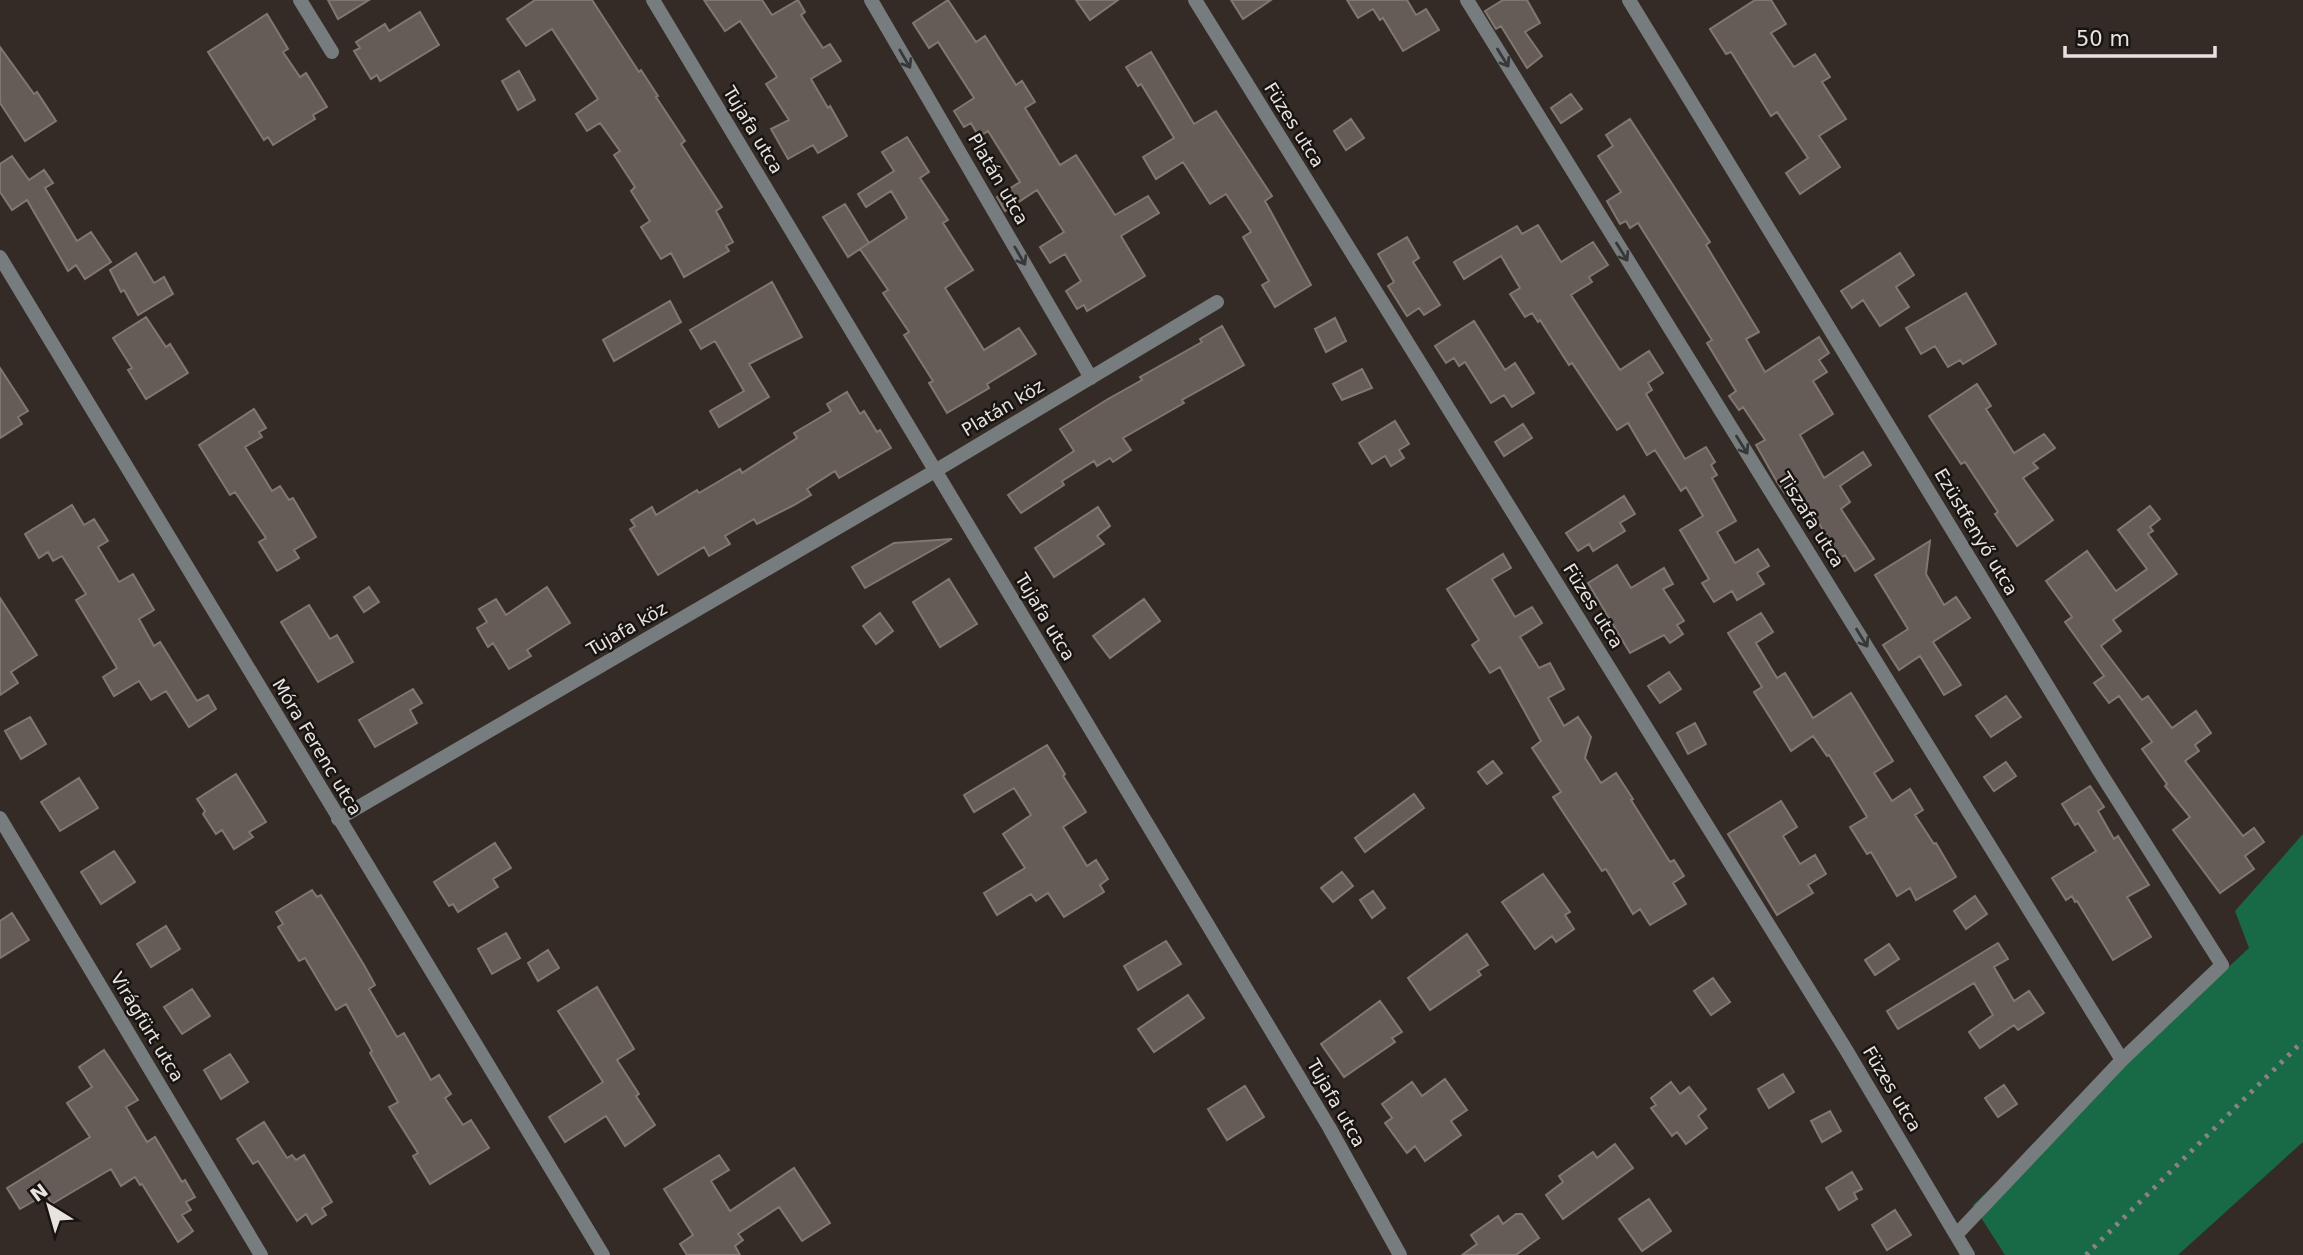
<svg xmlns="http://www.w3.org/2000/svg" width="2303" height="1255" font-family="'DejaVu Sans',sans-serif">
<style>
.forest{fill:#186a46}
.building{fill:#665c57;stroke:#817771;stroke-width:2}
.lines{fill:none;stroke-linecap:round;stroke-linejoin:round}
.minor{stroke:#777c7e;stroke-width:14}
.rail{stroke:#8b837f;stroke-width:5;stroke-dasharray:3.5 7;stroke-linecap:butt}
.oneway{stroke:#393838}
.labels{text-anchor:middle;stroke-width:5;stroke-linejoin:round;paint-order:stroke}
.street-label{font-size:18px;fill:#e9e3e0;stroke:#181412}
</style>
<rect width="100%" height="100%" fill="#342b26"/>
<path class="forest" d="M2303,834V1142L2178,1255H2005L1973,1205L2249,948L2235,911Z"/>
<path class="building" d="M328,0H369L338,19Z
M535,0H592L639,72L641,70L658,96L656,97L685,141L681,144L722,207L716,211L733,242L726,246L729,251L684,277L671,253L661,259L641,227L650,221L631,191L635,187L614,155L620,151L600,123L587,131L576,114L598,99L552,29L526,46L507,19Z
M704,0H762L772,15L798,0L805,12L801,15L823,48L830,44L841,61L811,79L828,108L830,106L847,136L818,153L813,145L788,159L771,129L789,120L766,84L777,77L740,21L725,31Z
M948,0L976,42L985,36L1016,85L1022,81L1035,102L1025,108L1060,165L1076,155L1115,215L1148,196L1159,213L1121,236L1145,276L1087,311L1084,305L1077,309L1066,291L1081,281L1065,254L1050,263L1040,247L1064,232L1037,190L1005,211L997,197L1020,182L988,131L979,137L971,123L964,127L954,111L974,98L938,42L929,48L913,23Z
M1076,0H1118L1090,20Z
M1231,0H1271L1243,19Z
M1347,0H1407L1416,15L1426,9L1439,30L1403,51L1383,18L1380,20L1373,9L1358,18Z
M1503,0H1527L1540,23L1525,32L1542,56L1527,68L1501,26L1496,29L1485,11Z
M1755,0H1771L1786,24L1771,33L1794,67L1815,54L1830,77L1822,82L1846,119L1819,136L1840,167L1800,194L1786,173L1808,158L1777,112L1771,116L1731,52L1726,54L1710,29Z
M420,12L439,45L380,81L377,75L371,79L354,51L360,48L356,42L385,24L389,31Z
M267,14L288,49L283,52L300,77L306,73L327,107L313,115L315,119L273,145L268,137L264,140L208,52Z
M0,47L34,94L37,92L56,121L25,141L0,103Z
M1151,52L1194,124L1216,111L1272,196L1265,201L1311,285L1275,307L1262,285L1269,281L1243,237L1251,232L1226,194L1210,204L1183,162L1156,179L1143,157L1174,138L1141,84L1138,86L1126,67Z
M519,71L535,100L518,110L502,81Z
M1571,94L1582,109L1561,123L1551,108Z
M1351,119L1364,138L1346,150L1334,131Z
M1630,119L1710,242L1706,245L1759,332L1746,339L1765,372L1819,337L1829,353L1819,360L1827,372L1813,381L1833,414L1800,435L1824,478L1863,452L1871,465L1840,486L1850,502L1841,509L1874,559L1855,571L1845,555L1840,558L1809,507L1799,513L1777,482L1756,445L1765,440L1743,407L1739,410L1729,396L1736,391L1707,343L1712,340L1638,223L1630,228L1626,221L1620,224L1607,201L1621,192L1598,156L1613,146L1606,135Z
M907,137L929,172L920,178L948,220L943,223L973,270L945,288L984,350L1019,328L1036,354L987,384L989,388L947,413L929,383L933,381L904,335L909,332L883,293L888,290L860,249L907,218L891,191L866,207L858,194L894,171L882,152Z
M12,156L29,180L44,170L53,183L45,188L77,241L91,232L111,262L85,279L76,265L68,271L27,200L12,210L0,192V164Z
M845,204L869,243L848,257L823,217Z
M1538,225L1561,262L1593,242L1608,265L1589,277L1592,282L1571,295L1620,370L1649,351L1663,373L1648,383L1652,390L1646,394L1685,459L1706,447L1715,462L1711,465L1717,475L1712,478L1736,521L1717,532L1735,563L1758,549L1769,566L1757,573L1764,584L1737,600L1732,591L1714,602L1702,583L1709,579L1680,530L1703,516L1686,487L1681,491L1655,450L1647,455L1628,423L1617,430L1572,363L1569,365L1540,320L1538,322L1532,313L1525,317L1510,294L1520,288L1501,256L1464,279L1454,262L1517,226L1522,234Z
M1407,237L1419,258L1413,262L1440,305L1424,315L1419,308L1407,316L1388,286L1394,282L1378,254Z
M136,253L154,283L164,277L173,294L138,315L124,290L121,292L110,270Z
M1900,253L1914,275L1896,287L1909,307L1880,326L1863,300L1852,308L1841,291Z
M772,282L802,337L749,364L769,397L719,427L710,411L744,391L715,341L701,349L690,330Z
M1966,293L1996,344L1963,364L1960,360L1948,367L1935,346L1921,354L1906,328Z
M670,301L681,322L614,361L603,340Z
M146,317L166,347L170,344L188,373L146,399L128,370L132,368L113,338Z
M1335,318L1346,341L1326,352L1315,329Z
M1474,321L1505,370L1515,363L1534,393L1512,407L1504,395L1491,403L1465,362L1459,366L1454,358L1446,363L1435,346Z
M1222,326L1244,365L1182,400L1184,403L1123,438L1131,450L1113,462L1110,458L1097,466L1094,461L1062,481L1064,485L1021,513L1008,495L1074,451L1060,429L1108,399L1142,380L1140,377L1202,342L1200,339Z
M0,368L28,411L18,417L22,424L0,438Z
M1362,369L1372,388L1342,400L1333,384Z
M1977,384L1991,406L1986,409L2014,453L2044,434L2055,448L2033,463L2038,468L2023,478L2053,520L2017,546L1995,514L1998,512L1965,462L1961,464L1929,416Z
M847,392L860,414L864,411L877,432L880,430L891,448L839,478L835,471L807,489L811,495L794,505L757,524L754,519L725,536L730,544L709,556L704,547L658,575L630,529L635,526L631,520L652,507L656,515L697,490L699,493L740,469L742,473L797,438L794,433L831,411L827,404Z
M254,409L266,428L259,432L262,437L245,447L272,491L280,486L289,500L293,498L316,537L294,550L299,558L277,571L259,542L266,538L235,492L230,495L199,445Z
M1395,421L1409,444L1399,450L1404,458L1391,466L1385,456L1372,464L1359,443Z
M1523,424L1532,438L1504,456L1495,442Z
M1624,496L1635,514L1620,523L1625,531L1593,551L1589,544L1578,551L1566,533Z
M72,505L84,525L94,519L108,541L98,547L119,582L133,574L154,610L139,619L154,646L160,642L197,701L208,695L216,709L189,727L166,691L151,700L139,681L114,696L103,677L117,668L76,600L86,594L62,556L53,561L48,552L39,558L25,534Z
M2150,506L2160,519L2150,527L2153,531L2148,534L2177,574L2113,620L2121,631L2101,646L2142,700L2148,696L2172,728L2196,711L2211,733L2195,745L2199,751L2185,761L2243,836L2254,828L2264,842L2245,856L2254,869L2220,893L2173,830L2190,817L2165,786L2167,784L2142,749L2152,742L2119,696L2109,703L2094,683L2104,676L2065,622L2072,617L2046,581L2087,551L2116,591L2147,569L2118,530Z
M1098,507L1110,526L1097,536L1104,544L1054,577L1035,548Z
M952,539L865,588L852,567L894,543Z
M1930,541L1926,574L1944,605L1956,597L1970,618L1933,642L1961,685L1944,695L1920,656L1899,670L1883,645L1908,629L1875,575Z
M1503,554L1511,568L1492,579L1515,617L1532,607L1542,623L1520,637L1539,668L1550,663L1564,689L1548,698L1564,726L1578,717L1591,737L1585,758L1601,783L1616,773L1633,799L1631,800L1670,862L1674,860L1684,876L1673,883L1686,904L1650,925L1640,909L1633,914L1606,869L1602,871L1553,797L1561,792L1532,748L1541,741L1500,667L1490,673L1472,645L1479,640L1447,589Z
M1617,565L1631,588L1664,568L1673,584L1663,589L1684,621L1677,625L1683,634L1670,643L1664,635L1630,653L1588,583Z
M949,579L977,624L940,647L913,602Z
M369,587L379,602L364,612L354,597Z
M547,587L570,623L527,650L531,656L509,669L493,643L488,647L477,628L487,622L479,609L496,599L506,615Z
M0,598L37,655L11,672L18,683L0,695Z
M1144,599L1160,621L1110,658L1093,636Z
M309,605L330,639L337,635L353,662L318,682L281,622Z
M880,613L893,631L876,644L863,626Z
M1761,613L1773,632L1756,643L1777,678L1785,673L1813,718L1851,693L1893,761L1874,773L1892,801L1910,789L1923,810L1915,815L1934,844L1936,843L1956,877L1916,900L1910,888L1897,896L1871,852L1867,854L1850,827L1867,817L1829,755L1827,756L1813,736L1791,751L1754,692L1762,687L1728,633Z
M1669,672L1681,689L1660,703L1648,686Z
M413,689L422,703L410,710L417,723L375,747L359,720Z
M2006,696L2021,717L1991,737L1976,716Z
M30,717L46,744L21,759L5,731Z
M1695,723L1706,744L1688,754L1677,733Z
M1047,745L1065,774L1063,776L1086,812L1063,827L1087,866L1096,860L1108,879L1100,885L1104,892L1064,917L1048,893L1036,901L1031,894L997,915L984,893L1025,868L1003,834L1031,815L1014,788L974,812L964,795Z
M1493,761L1502,773L1487,784L1478,772Z
M2006,762L2016,776L1994,791L1984,777Z
M236,774L266,822L249,832L253,837L234,849L222,830L216,834L203,814L205,811L197,799Z
M79,778L98,808L60,831L41,802Z
M2090,786L2104,807L2098,811L2114,839L2118,836L2149,885L2127,897L2151,937L2113,960L2077,901L2075,902L2072,896L2066,900L2052,878L2096,851L2078,823L2075,825L2062,804Z
M1414,794L1424,808L1365,852L1355,838Z
M1781,801L1797,827L1783,836L1800,864L1815,855L1826,874L1808,885L1813,893L1777,915L1728,834Z
M495,843L511,868L493,879L498,887L458,912L453,904L449,906L434,882Z
M114,851L135,882L101,904L81,872Z
M1342,872L1353,886L1333,902L1321,888Z
M1543,874L1570,912L1565,915L1574,929L1556,942L1552,936L1535,949L1502,902Z
M312,890L317,897L321,895L364,965L375,985L369,989L397,1037L404,1033L431,1080L439,1075L451,1094L445,1098L463,1125L471,1120L489,1148L430,1184L413,1156L418,1153L389,1107L398,1102L370,1053L372,1051L346,1004L336,1010L305,958L299,961L278,927L283,924L276,912Z
M1373,891L1385,908L1372,918L1360,900Z
M1975,896L1987,914L1966,929L1954,911Z
M12,913L29,940L0,958V921Z
M166,926L180,949L151,967L137,944Z
M506,933L520,958L492,974L478,949Z
M1467,934L1488,965L1478,971L1481,975L1430,1010L1408,978Z
M1166,941L1181,964L1138,990L1124,966Z
M1998,943L2008,959L1994,967L2014,1001L2029,991L2044,1013L2018,1030L2014,1025L1980,1048L1969,1032L1993,1015L1974,983L1898,1029L1887,1011Z
M1889,944L1899,959L1875,975L1865,960Z
M548,950L559,968L538,981L528,963Z
M1713,978L1730,1002L1711,1015L1694,991Z
M597,987L634,1049L617,1060L639,1094L636,1096L655,1125L625,1146L606,1116L565,1142L549,1117L603,1082L558,1011Z
M192,989L210,1016L182,1034L164,1007Z
M1188,995L1204,1018L1154,1052L1138,1029Z
M1380,1001L1402,1032L1392,1038L1395,1042L1344,1077L1321,1044Z
M104,1050L138,1100L126,1107L147,1142L155,1137L182,1182L185,1180L195,1197L186,1202L191,1210L182,1215L193,1231L178,1242L142,1184L140,1185L135,1177L121,1186L111,1169L52,1204L46,1194L20,1209L7,1188L90,1137L67,1103L92,1087L79,1067Z
M230,1054L248,1082L221,1099L204,1070Z
M1783,1074L1794,1092L1769,1108L1758,1089Z
M1445,1079L1467,1110L1451,1121L1461,1135L1425,1161L1415,1146L1407,1153L1385,1123L1392,1118L1382,1104L1412,1082L1422,1096Z
M1671,1082L1680,1094L1689,1087L1706,1109L1698,1116L1707,1128L1686,1144L1677,1132L1672,1136L1651,1108L1656,1105L1651,1098Z
M2004,1085L2017,1104L1998,1117L1985,1098Z
M1245,1086L1264,1117L1227,1140L1208,1109Z
M1830,1111L1841,1131L1822,1142L1811,1121Z
M264,1122L287,1158L292,1155L296,1160L304,1155L332,1202L322,1208L326,1215L312,1224L306,1214L297,1221L258,1161L253,1164L237,1139Z
M1615,1144L1633,1168L1563,1219L1546,1195L1563,1182L1559,1176L1593,1152L1597,1158Z
M719,1155L729,1170L711,1181L730,1211L794,1168L830,1223L802,1241L779,1207L738,1234L743,1240L735,1246L740,1255H687L680,1244L693,1235L664,1189Z
M1852,1172L1862,1189L1854,1193L1857,1199L1839,1210L1826,1188Z
M1649,1199L1671,1231L1642,1251L1619,1219Z
M1895,1210L1911,1235L1887,1250L1872,1225Z
M1516,1214H1522L1539,1238L1516,1255H1462L1477,1244L1471,1235L1498,1216L1503,1224Z"/>
<g class="lines">
<path class="minor" d="M300,0L332,52
M653,0L1329,1127L1400,1255
M871,0L1091,378
M1195,0L1845,1048L1956,1235L2122,1060L2222,965L2098,769L1629,0
M1467,0L2122,1060
M0,257L603,1255
M0,818L261,1255
M338,819L935,471L1217,302
M1956,1235L1968,1255"/>
<path class="rail" d="M2086,1255L2303,1041"/>
</g>
<defs><path id="oneway-shaft" d="M-6 0H5M1.5-3L5.5 0L1.5 3" fill="none" stroke-width="1.6" stroke-linecap="round" stroke-linejoin="round" transform="scale(1.75)"/></defs>
<g class="oneway">
<use href="#oneway-shaft" transform="translate(1503 58) rotate(58)"/>
<use href="#oneway-shaft" transform="translate(905 59) rotate(60)"/>
<use href="#oneway-shaft" transform="translate(1622 252) rotate(58)"/>
<use href="#oneway-shaft" transform="translate(1020 256) rotate(60)"/>
<use href="#oneway-shaft" transform="translate(1742 445) rotate(58)"/>
<use href="#oneway-shaft" transform="translate(1862 638) rotate(58)"/>
</g>
<g class="labels">
<g class="street-label">
<text transform="translate(1294 125) rotate(58)" y="6">Füzes utca</text>
<text transform="translate(753 130) rotate(59)" y="6">Tujafa utca</text>
<text transform="translate(998 179) rotate(60)" y="6">Platán utca</text>
<text transform="translate(1003 408) rotate(-31)" y="6">Platán köz</text>
<text transform="translate(1811 520) rotate(58)" y="6">Tiszafa utca</text>
<text transform="translate(1976 532) rotate(59)" y="6">Ezüstfenyő utca</text>
<text transform="translate(1593 606) rotate(58)" y="6">Füzes utca</text>
<text transform="translate(1045 617) rotate(59)" y="6">Tujafa utca</text>
<text transform="translate(627 629) rotate(-30)" y="6">Tujafa köz</text>
<text transform="translate(317 747) rotate(59)" y="6">Móra Ferenc utca</text>
<text transform="translate(147 1027) rotate(59)" y="6">Virágfürt utca</text>
<text transform="translate(1892 1089) rotate(59)" y="6">Füzes utca</text>
<text transform="translate(1336 1103) rotate(60)" y="6">Tujafa utca</text>
</g>
</g>
<g transform="translate(49 1206) rotate(323)" stroke="#181412" stroke-width="5" paint-order="stroke">
<path d="M0-5L12 26L0 18L-12 26Z" fill="#e9e3e0"/>
<text y="-10" font-size="19" font-weight="bold" text-anchor="middle" fill="#e9e3e0">N</text>
</g>
<path d="M2065 46v10h150v-10" fill="none" stroke="#e9e3e0" stroke-width="3.5"/>
<text x="2076" y="46" font-size="21" fill="#e9e3e0" stroke="#181412" stroke-width="5" paint-order="stroke">50 m</text>
</svg>
